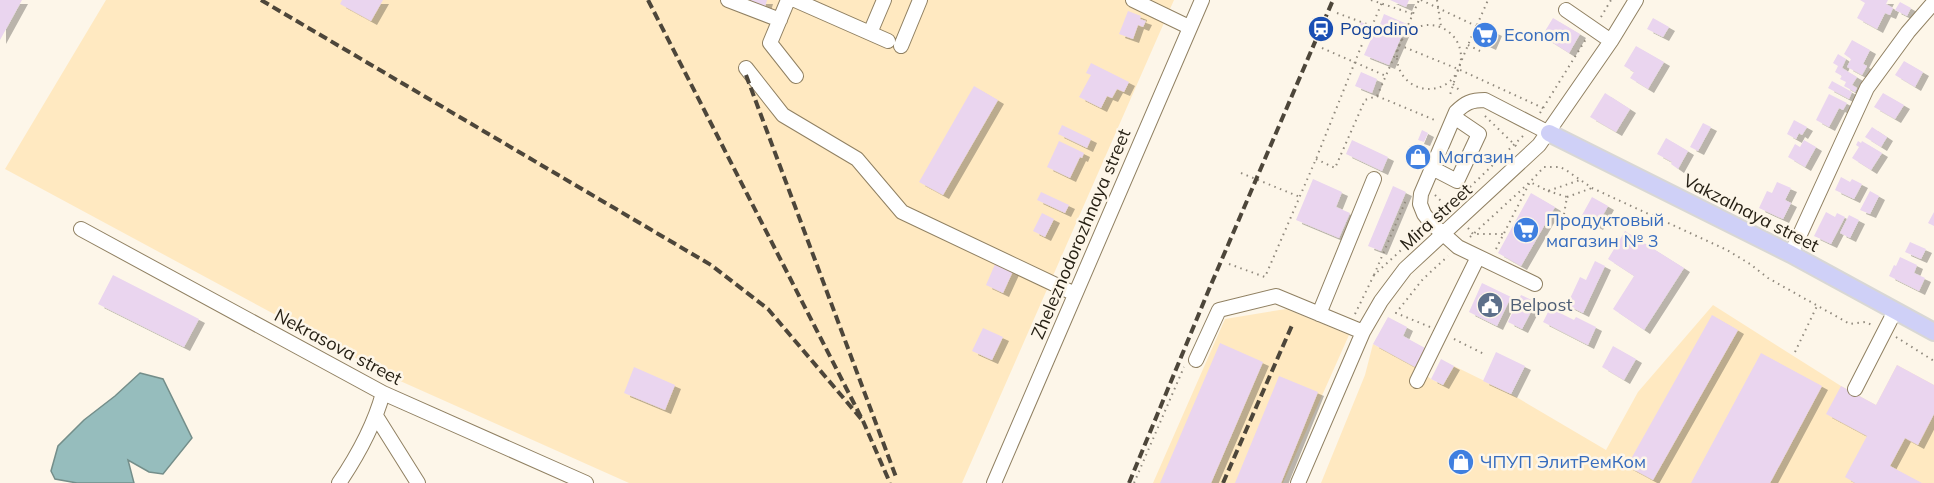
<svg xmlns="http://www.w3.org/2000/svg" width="1934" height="483" font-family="Mulish,sans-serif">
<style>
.built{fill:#ffe9c1}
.water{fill:#96bdbd;stroke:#748e8a;stroke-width:1.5}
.building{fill:#ead5ef;filter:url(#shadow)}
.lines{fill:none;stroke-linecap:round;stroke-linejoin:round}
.minor-casing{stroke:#908062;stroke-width:16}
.major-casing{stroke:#d8d7d5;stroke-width:20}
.path{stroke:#90897d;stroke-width:2;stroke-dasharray:1.5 4.5;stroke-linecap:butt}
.minor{stroke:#fff;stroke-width:14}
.major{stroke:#cfd0f7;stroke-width:16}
.rail{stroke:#4d463a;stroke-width:4;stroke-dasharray:9 4.5;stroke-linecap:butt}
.labels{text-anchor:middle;stroke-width:5;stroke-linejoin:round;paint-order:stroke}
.transit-label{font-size:18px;fill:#164399;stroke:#fdf6e9;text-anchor:start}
.shop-label{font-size:18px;fill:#366cbe;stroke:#fdf6e9;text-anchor:start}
.street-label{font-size:18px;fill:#262014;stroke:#fdf6e9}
.service-label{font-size:18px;fill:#4e5e75;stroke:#fdf6e9;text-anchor:start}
</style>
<defs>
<filter id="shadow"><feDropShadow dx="6" dy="4" stdDeviation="0" flood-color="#0004"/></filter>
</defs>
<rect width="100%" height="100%" fill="#fdf6e9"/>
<path class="built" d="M106,0H1174L962,483H629L389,376L5,169Z
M1713,305L1841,386L1876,405L1897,365L1934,385V483H1321L1365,375L1373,344L1415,367L1431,379L1443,385L1454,366L1511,394L1606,450L1638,392Z
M1286,309L1349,335L1283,483H1153L1225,319Z"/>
<path class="water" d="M140,373L163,379L192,438L163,474L149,472L128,460L134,483H77L55,479L51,471L58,446L84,420L115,396Z"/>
<path class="building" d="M0,0H22L0,40Z
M342,0H383L371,21L340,4Z
M748,0H767L765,7Z
M1390,0H1409L1406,7Z
M1860,0H1888L1886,4L1893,8L1890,15L1885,13L1877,29L1857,18L1865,3Z
M1900,2L1911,8L1907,16L1895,10Z
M1128,11L1141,16L1140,19L1146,21L1143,27L1138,25L1133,39L1119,34Z
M1384,14L1407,24L1389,65L1364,55L1372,37L1357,31L1361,22L1378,30Z
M1553,18L1580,34L1569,53L1542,36Z
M1653,18L1669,27L1663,37L1647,29Z
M1481,25L1496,32L1490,46L1475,39Z
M1852,40L1870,50L1863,64L1867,66L1862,75L1847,67L1851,59L1844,54Z
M1636,46L1664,62L1648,89L1630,78L1634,72L1624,66Z
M1838,54L1846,59L1842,68L1857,77L1852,85L1857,88L1855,92L1844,86L1846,82L1840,79L1842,76L1835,72L1838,66L1833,63Z
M1904,61L1923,72L1915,87L1895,75Z
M1091,63L1129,82L1124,92L1117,89L1112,98L1107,96L1101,108L1079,97L1091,75L1086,73Z
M1361,72L1377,79L1372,93L1355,86Z
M1832,81L1852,92L1849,99L1828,88Z
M974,86L998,100L943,195L919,182Z
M1605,93L1630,109L1616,132L1590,117Z
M1883,93L1904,105L1895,119L1874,107Z
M1829,94L1847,103L1843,110L1839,108L1829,127L1816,120Z
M1794,120L1807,127L1802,135L1799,133L1796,139L1787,134Z
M1703,123L1711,127L1698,151L1690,147Z
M1062,125L1091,139L1087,148L1058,134Z
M1872,127L1887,137L1881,147L1865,137Z
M1422,130L1428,133L1424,142L1418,140Z
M1666,138L1688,151L1678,169L1671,164L1672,162L1657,154Z
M1352,140L1388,157L1382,171L1346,154Z
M1804,140L1816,147L1805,167L1788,157L1795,144L1800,147Z
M1059,141L1084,153L1082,158L1080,157L1070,178L1047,167Z
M1858,141L1861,143L1862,141L1882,153L1871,170L1852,158L1859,147L1856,145Z
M1415,150L1425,154L1421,164L1412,161Z
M1841,177L1850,182L1852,179L1862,184L1854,199L1835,190Z
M1313,179L1342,192L1336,207L1350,213L1339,238L1296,220Z
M1777,182L1791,188L1785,200L1791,203L1783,219L1759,208L1767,191L1772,193Z
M1393,186L1406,192L1381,251L1368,246Z
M1870,191L1879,196L1870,214L1860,210Z
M1041,192L1069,205L1065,213L1037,200Z
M1531,193L1555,207L1521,266L1498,253Z
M1592,197L1608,206L1597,226L1581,217Z
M1826,212L1835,217L1837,213L1845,217L1831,244L1814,236Z
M1934,212V226L1928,223Z
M1042,213L1054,219L1045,237L1033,231Z
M1849,215L1859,220L1850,238L1840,233Z
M1625,231L1684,268L1644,330L1613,309L1634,276L1608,259Z
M1910,242L1926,249L1921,259L1905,252Z
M1900,257L1917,265L1914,273L1925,278L1919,291L1889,276L1894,265L1896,266Z
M1595,261L1605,266L1583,313L1567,305L1580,277L1586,280Z
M996,262L1014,269L1003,293L986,285Z
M113,275L199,319L184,347L98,304Z
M1482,283L1511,297L1497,326L1469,312Z
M1521,295L1536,302L1522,329L1508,322Z
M1550,308L1574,320L1576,317L1596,327L1588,345L1543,322Z
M1712,315L1738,330L1653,480L1627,466Z
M1388,317L1407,327L1403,336L1425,348L1415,367L1373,344Z
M983,328L1003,337L992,360L972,351Z
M1220,343L1263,362L1211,483H1160Z
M1613,346L1636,359L1624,380L1602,367Z
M1496,352L1525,366L1511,394L1483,381Z
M1761,353L1822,386L1770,483H1691Z
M1441,359L1454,366L1443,385L1431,379Z
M1897,365L1934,385V414L1918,445L1905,438L1890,466L1922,483H1855L1845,477L1867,436L1826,414L1841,386L1876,405Z
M634,367L675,385L665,410L624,393Z
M1279,376L1318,392L1281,483H1235Z"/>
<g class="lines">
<g class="minor-casing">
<path id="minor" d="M728,0L780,20
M788,0L770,43L796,76
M795,0L888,41
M1133,0L1189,27
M1566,10L1611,41
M870,33L884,0
M901,46L920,0
M746,68L783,115L857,159L902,212L1075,294
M1432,168L1457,181L1479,134L1454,117
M81,229L383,393L586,483
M1791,254L1867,88L1908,32L1934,2
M1535,284L1458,247L1431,223L1424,214L1420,204L1421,194L1456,112C1465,103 1471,100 1485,100L1549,133
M1319,314L1374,179
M1196,360L1219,310L1276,296L1363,332
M1417,381L1478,257
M1855,389L1895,311
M376,416L418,483
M339,483C358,455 374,426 383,393
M994,483L1202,0
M1298,483L1363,332L1381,301L1405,269L1539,145L1611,41L1636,0"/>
</g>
<g class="major-casing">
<path id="major" d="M1549,133L1791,254L1934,332"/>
</g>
<path class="path" d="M1371,0L1413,14
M1421,0L1476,26L1458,69L1449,98
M1437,0L1441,27
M1337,13L1372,26L1383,0
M1601,17L1611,0
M1477,25L1488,0
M1397 57a32 32 0 1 1 64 0a32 32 0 1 1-64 0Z
M1399,45L1458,69L1543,108
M1468,45L1480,51
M1322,48L1386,76
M1453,84L1459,90
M1377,96L1437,121
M1540,113L1586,39
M1485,116L1518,148
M1316,159L1335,168L1365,100L1377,96L1419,0
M1241,173L1300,197
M1470,187L1524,135
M1548,191L1567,197L1564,214
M1435,195L1448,208
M1567,197L1592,188
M1441,214L1463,193
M1468,228L1473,234H1505
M1470,237L1530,182L1544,167H1560L1566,170L1592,188L1727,250L1750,264L1768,278L1850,324L1865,322L1872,325
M1496,249L1530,182L1548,191L1580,180
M1229,264L1265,277L1316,159L1363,42
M1374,275L1406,200
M1355,314L1374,275L1422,231
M1430,327L1396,313L1423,279L1448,256
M1896,337L1934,361
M1454,339L1486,355
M1795,352L1817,306
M1134,483L1184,367"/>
<use href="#minor" class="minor"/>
<use href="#major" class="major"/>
<path class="rail" d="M261,0L711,265L768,309L863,421
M648,0L863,421L890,483
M746,75L896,477
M1129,483L1210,287L1333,0
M1223,483L1293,323"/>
</g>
<defs>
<g id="station-disc" transform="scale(1.35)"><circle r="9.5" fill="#1a4fb4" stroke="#fdf6e9"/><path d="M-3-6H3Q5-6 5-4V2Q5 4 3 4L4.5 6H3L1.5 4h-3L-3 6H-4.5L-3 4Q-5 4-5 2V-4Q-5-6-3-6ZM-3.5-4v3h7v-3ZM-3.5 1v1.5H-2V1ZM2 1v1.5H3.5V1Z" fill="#fff"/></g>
<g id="supermarket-disc" transform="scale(1.35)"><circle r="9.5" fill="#3f7fe0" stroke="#fdf6e9"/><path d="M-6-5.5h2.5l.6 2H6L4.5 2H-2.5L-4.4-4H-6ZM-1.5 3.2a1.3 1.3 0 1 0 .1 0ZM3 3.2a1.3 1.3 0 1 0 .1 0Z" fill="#fff"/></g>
<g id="shop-disc" transform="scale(1.35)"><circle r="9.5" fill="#3f7fe0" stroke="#fdf6e9"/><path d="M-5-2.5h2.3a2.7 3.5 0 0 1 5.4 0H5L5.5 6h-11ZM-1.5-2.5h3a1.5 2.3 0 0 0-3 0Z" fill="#fff"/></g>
<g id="civic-disc" transform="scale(1.35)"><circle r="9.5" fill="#5c6f8a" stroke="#fdf6e9"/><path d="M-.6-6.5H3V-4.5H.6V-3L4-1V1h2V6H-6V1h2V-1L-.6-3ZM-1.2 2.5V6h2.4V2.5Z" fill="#fff"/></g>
</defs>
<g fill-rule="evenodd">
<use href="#station-disc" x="1321" y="29"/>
<use href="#supermarket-disc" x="1485" y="35"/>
<use href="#shop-disc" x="1418" y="157"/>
<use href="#supermarket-disc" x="1526" y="230"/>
<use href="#civic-disc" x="1490" y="305"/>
<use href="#shop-disc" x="1461" y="462"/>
</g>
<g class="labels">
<g class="transit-label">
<text x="1340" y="35">Pogodino</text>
</g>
<g class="shop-label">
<text x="1504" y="41">Econom</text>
<text x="1438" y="163">Магазин</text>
<text x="1546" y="226">Продуктовый<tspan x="1546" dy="21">магазин № 3</tspan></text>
<text x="1480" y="468">ЧПУП ЭлитРемКом</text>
</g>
<g class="street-label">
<text transform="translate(1751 213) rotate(27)" y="6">Vakzalnaya street</text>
<text transform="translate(1436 217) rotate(-42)" y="6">Mira street</text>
<text transform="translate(1081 234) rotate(-67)" y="6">Zheleznodorozhnaya street</text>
<text transform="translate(338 347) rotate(28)" y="6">Nekrasova street</text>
</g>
<g class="service-label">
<text x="1510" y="311">Belpost</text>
</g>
</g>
</svg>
